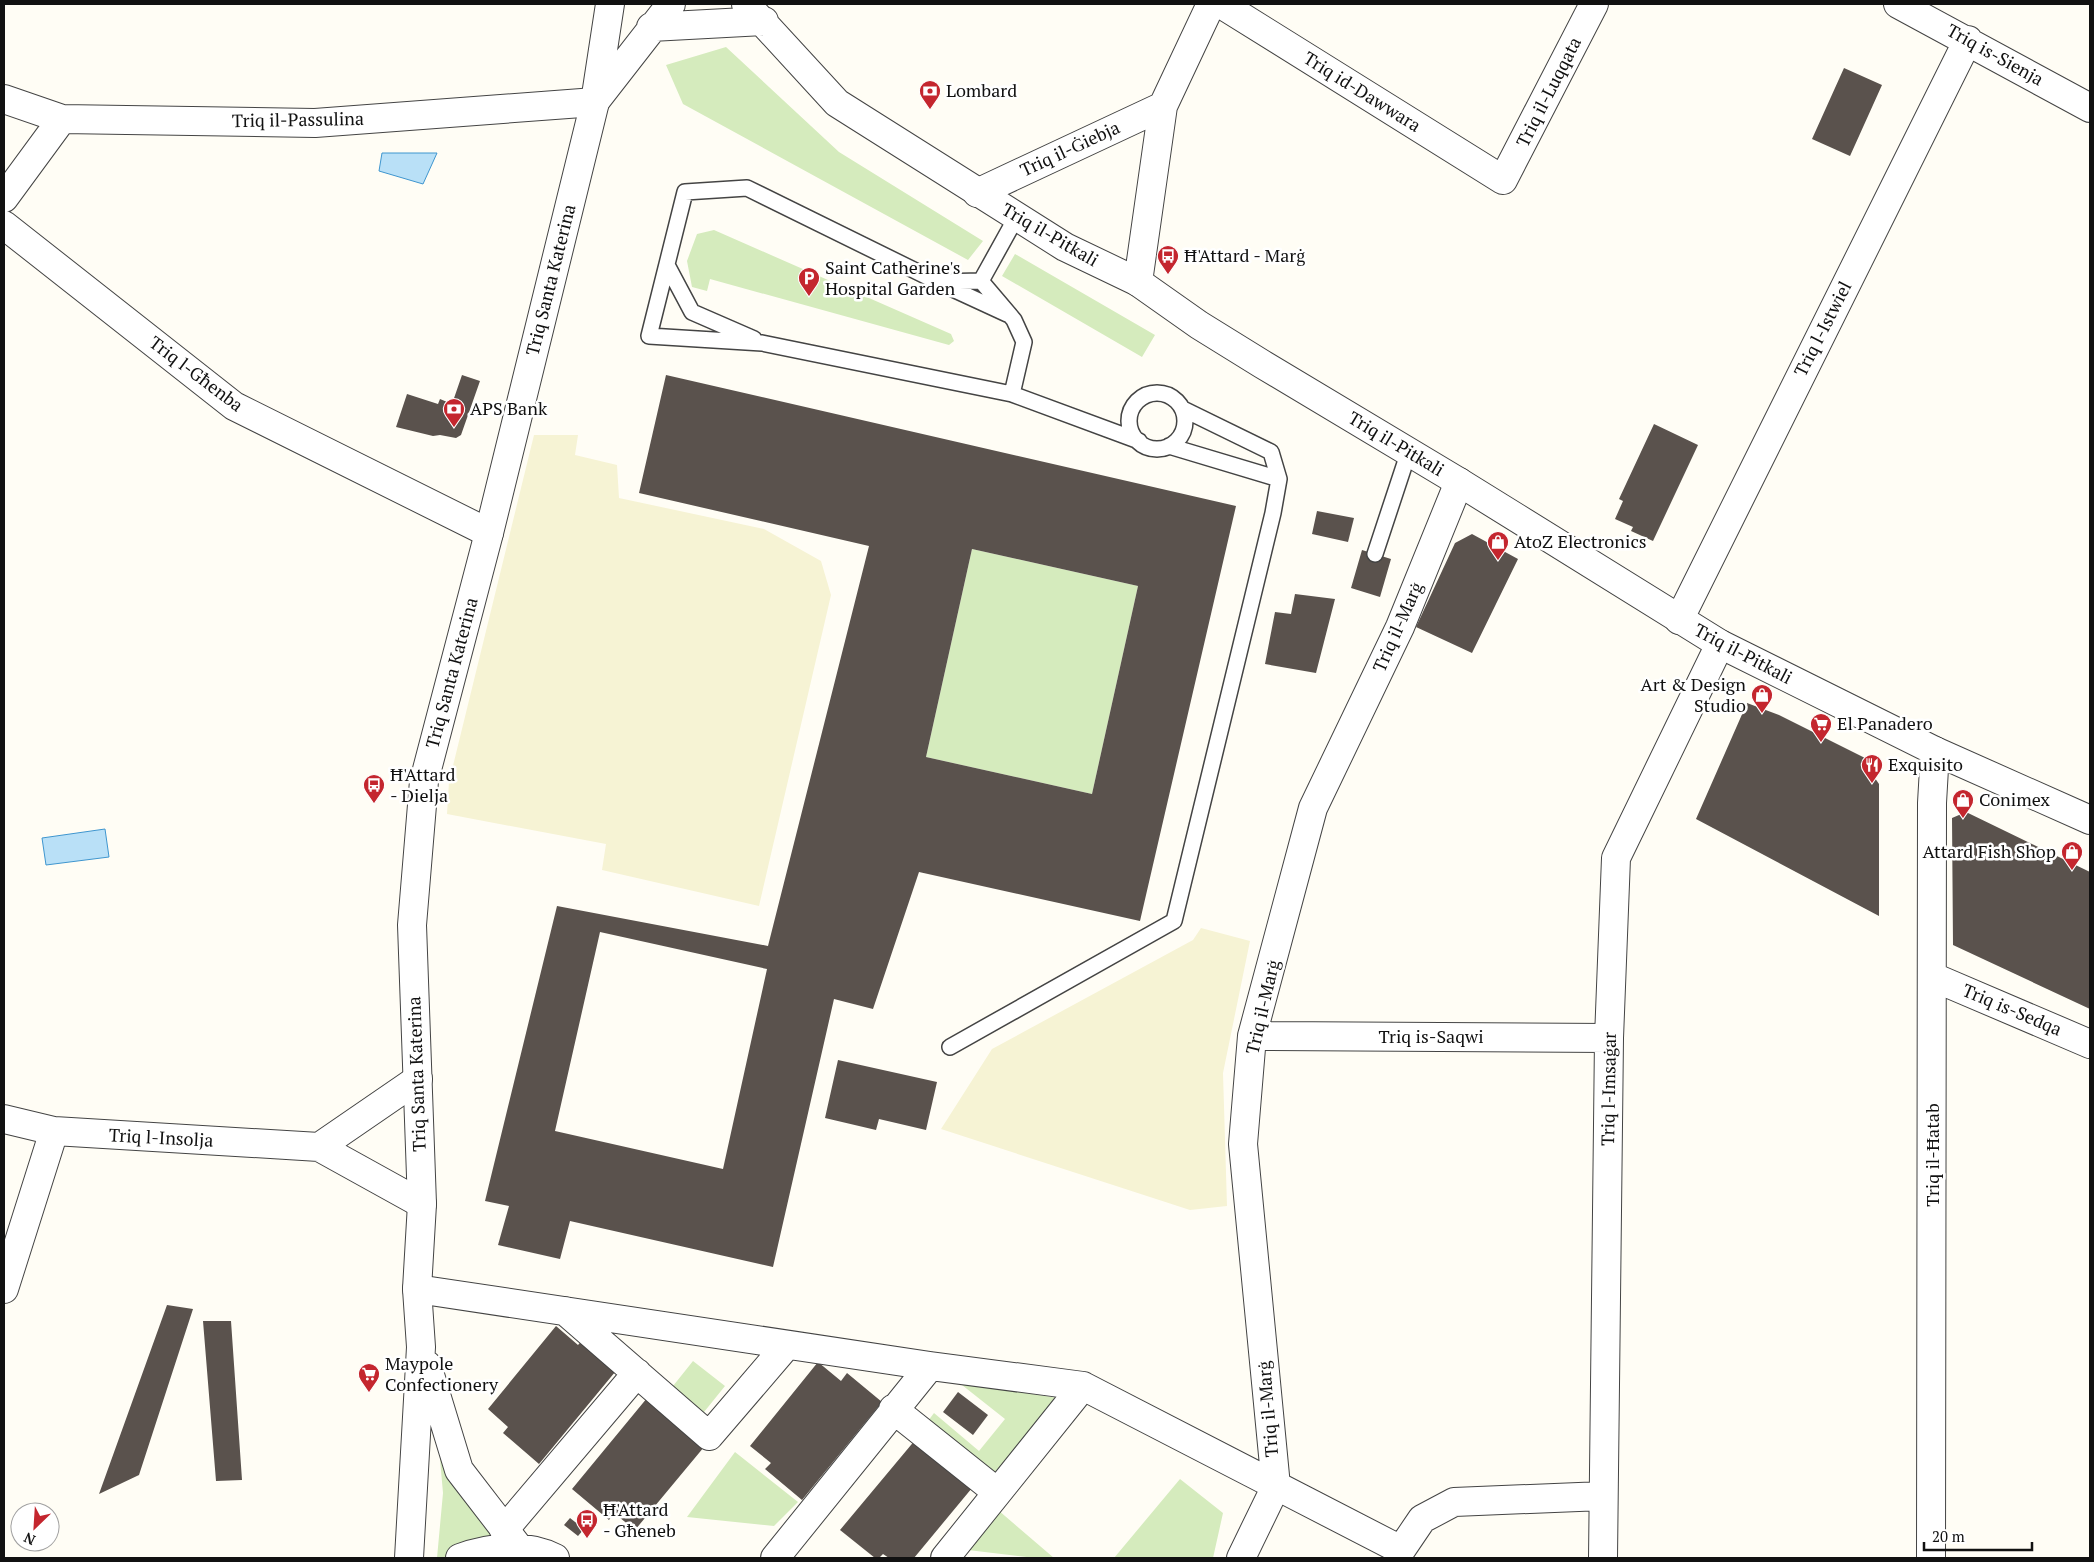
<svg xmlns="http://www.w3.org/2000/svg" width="2094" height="1562" font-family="'PT Serif',serif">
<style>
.farmland{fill:#f6f3d4}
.green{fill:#d5ebbd}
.water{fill:#b9e0f7;stroke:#3f96cf}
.building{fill:#5a524d;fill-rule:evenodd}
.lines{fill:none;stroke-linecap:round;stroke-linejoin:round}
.service-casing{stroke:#444;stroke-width:18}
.minor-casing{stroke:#444;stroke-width:30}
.tertiary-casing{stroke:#444;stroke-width:30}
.service{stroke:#fff;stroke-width:15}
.minor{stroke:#fff;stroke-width:28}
.tertiary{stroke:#fff;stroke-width:28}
.labels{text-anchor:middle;stroke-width:5;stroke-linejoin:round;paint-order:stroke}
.street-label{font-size:18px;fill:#111;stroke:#fff}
.poi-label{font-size:18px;fill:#111;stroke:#fff;text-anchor:start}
</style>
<rect width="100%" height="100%" fill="#fffdf5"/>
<path class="farmland" d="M534,435H578L575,455L617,465L619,498L764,529L821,561L831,595L759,906L602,870L606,844L447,814L449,782Z
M1201,928L1250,941L1223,1073L1227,1206L1190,1210L941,1129L992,1049L1193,940Z"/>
<path class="green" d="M726,47L839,152L983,241L968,260L683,104L666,65Z
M714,230L951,334L954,341L949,345L710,279L707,291L692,287L687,261L697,234Z
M1015,254L1155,335L1142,357L1002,276Z
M972,549L1138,586L1092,794L926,757Z
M693,1361L725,1386L700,1417L669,1391Z
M962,1385H974L1059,1398L993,1476L928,1421L934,1413L979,1451L1005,1419Z
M437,1425L458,1492L498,1544L450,1558H437L443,1493Z
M735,1452L798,1502L774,1526L687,1517Z
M1180,1479L1223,1513L1213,1558H1114Z
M998,1510L1054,1558H1035L968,1550Z"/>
<path class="water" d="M382,153H437L423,184L379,171Z
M105,829L109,857L46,865L42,838Z"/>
<path class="building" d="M1844,68L1882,85L1850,156L1812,139Z
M462,375L480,381L461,435L456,438L440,435L433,436L396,427L407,394L438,404L440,399L452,404Z
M666,375L1236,506L1140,921L919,872L873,1009L834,999L773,1267L570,1221L560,1259L498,1245L509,1206L485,1201L557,906L768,946L869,546L639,493ZM972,549L1138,586L1092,794L926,757ZM600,932L767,969L723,1169L555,1131Z
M1654,424L1698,445L1653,541L1631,531L1633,527L1615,519L1623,501L1619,499Z
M1317,511L1354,518L1348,542L1312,534Z
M1472,534L1518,559L1472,653L1416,627L1455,543Z
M1362,550L1391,559L1380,597L1351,588Z
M1295,594L1335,599L1316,673L1265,664L1275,612L1291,614Z
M1747,703L1779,715L1871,761L1868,768L1879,784V916L1696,819Z
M1966,812L2090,872V1009L1953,945L1952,818Z
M838,1060L937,1082L926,1130L879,1119L876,1130L825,1118Z
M167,1305L193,1309L139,1475L99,1494Z
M203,1321H231L242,1480L216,1481Z
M556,1326L578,1345L585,1337L620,1366L539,1464L503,1433L508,1427L488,1409Z
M818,1362L841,1381L847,1373L882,1402L802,1500L765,1469L771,1463L750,1446Z
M652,1392L704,1447L635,1530L614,1513L609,1520L572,1489Z
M958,1392L988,1415L973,1435L943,1412Z
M921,1433L972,1488L914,1558H889L883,1554L879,1558H875L840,1530Z
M570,1518L584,1529L578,1536L564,1525Z"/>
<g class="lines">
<g class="service-casing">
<path id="service" d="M747,188L938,282L981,281L1014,320L1024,342L1012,394L762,343L649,336L685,192Z
M667,265L692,312L754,339
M981,281L1017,216
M942,284L1007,314
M1129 421a28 28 0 1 1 56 0a28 28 0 1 1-56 0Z
M1012,394L1139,441
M1169,446L1279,479
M1375,554L1409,451
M950,1047L1174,921L1273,513L1279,479L1271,452L1183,409"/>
</g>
<g class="minor-casing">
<path id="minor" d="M1221,4L1503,180L1594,4
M1898,4L2090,108
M4,99L62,119L315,123L595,102
M977,193L1163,106
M4,198L62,119
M4,225L234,406L489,533
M1138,282L1163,106L1211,4
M1679,620L1968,40
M1933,977L2090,1044
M1252,1036L1609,1038
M4,1119L54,1131L319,1147L422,1204
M319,1147L418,1079
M4,1289L54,1131
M417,1289L930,1366L1083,1386L1401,1550L1422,1519L1454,1502L1603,1496
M565,1311L709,1436L787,1345
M893,1409L997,1492
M504,1530L637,1373
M775,1558L930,1366
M945,1558L1083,1386
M1241,1558L1276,1486L1243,1144L1252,1036L1313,808L1400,627L1459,482
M1603,1558L1609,1038L1616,858L1720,644
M1931,1558L1932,803L1935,751"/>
</g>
<g class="tertiary-casing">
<path id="tertiary" d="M746,4L837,103L1065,247L1138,282L1199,325L1262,364L1459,482L1720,644L1935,751L2090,820
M651,27L764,21
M597,99L671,4
M427,1365L459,1470L519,1548
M409,1558L421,1347L417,1289L422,1204L412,925L424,781L489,533L595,102L610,4
M460,1558C490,1547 526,1543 555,1558"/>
</g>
<use href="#service" class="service"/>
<use href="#minor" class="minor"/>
<use href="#tertiary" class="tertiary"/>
</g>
<defs>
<g id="bank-pin" transform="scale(1.125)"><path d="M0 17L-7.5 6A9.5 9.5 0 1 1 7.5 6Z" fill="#c4262e" stroke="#fff"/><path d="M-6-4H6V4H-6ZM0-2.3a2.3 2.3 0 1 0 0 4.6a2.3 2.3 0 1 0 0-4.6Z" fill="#fff"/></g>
<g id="bus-pin" transform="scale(1.125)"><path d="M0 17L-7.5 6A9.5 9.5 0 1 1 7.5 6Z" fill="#c4262e" stroke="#fff"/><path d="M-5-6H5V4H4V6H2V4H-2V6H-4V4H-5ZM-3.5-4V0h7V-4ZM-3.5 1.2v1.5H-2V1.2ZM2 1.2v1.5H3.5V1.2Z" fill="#fff"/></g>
<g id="parking-pin" transform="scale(1.125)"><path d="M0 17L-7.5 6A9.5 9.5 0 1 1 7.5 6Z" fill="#c4262e" stroke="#fff"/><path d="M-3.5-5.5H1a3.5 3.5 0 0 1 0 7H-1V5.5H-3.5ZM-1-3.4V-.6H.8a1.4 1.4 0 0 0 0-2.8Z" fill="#fff"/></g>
<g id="shop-pin" transform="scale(1.125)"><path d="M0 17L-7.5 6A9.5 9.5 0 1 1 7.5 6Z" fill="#c4262e" stroke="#fff"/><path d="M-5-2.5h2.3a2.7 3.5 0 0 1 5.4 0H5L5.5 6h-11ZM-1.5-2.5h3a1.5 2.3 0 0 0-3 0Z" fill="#fff"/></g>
<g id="supermarket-pin" transform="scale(1.125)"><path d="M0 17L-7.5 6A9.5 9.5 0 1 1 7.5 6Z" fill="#c4262e" stroke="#fff"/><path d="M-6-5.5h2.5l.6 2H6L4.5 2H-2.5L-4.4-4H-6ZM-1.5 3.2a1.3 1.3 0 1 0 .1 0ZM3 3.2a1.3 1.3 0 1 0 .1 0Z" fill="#fff"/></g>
<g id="restaurant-pin" transform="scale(1.125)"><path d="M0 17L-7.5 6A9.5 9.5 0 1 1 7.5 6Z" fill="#c4262e" stroke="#fff"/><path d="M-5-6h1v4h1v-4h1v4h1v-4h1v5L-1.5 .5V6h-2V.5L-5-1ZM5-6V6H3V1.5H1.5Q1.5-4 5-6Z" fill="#fff"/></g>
</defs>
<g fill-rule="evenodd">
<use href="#bank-pin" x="930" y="91"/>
<use href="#bus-pin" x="1168" y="256"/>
<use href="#parking-pin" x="809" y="278"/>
<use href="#bank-pin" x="454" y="409"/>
<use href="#shop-pin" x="1498" y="542"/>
<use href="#shop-pin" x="1762" y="695"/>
<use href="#supermarket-pin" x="1821" y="724"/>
<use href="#restaurant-pin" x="1872" y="765"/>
<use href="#bus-pin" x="374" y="785"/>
<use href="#shop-pin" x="1963" y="800"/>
<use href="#shop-pin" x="2072" y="852"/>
<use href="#supermarket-pin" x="369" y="1374"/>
<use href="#bus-pin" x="587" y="1520"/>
</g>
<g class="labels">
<g class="street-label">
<text transform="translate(1995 55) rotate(29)" y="6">Triq is-Sienja</text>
<text transform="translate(1362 92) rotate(32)" y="6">Triq id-Dawwara</text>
<text transform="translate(1549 92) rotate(-63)" y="6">Triq il-Luqqata</text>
<text transform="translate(298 120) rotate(-1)" y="6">Triq il-Passulina</text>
<text transform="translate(1070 149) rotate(-25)" y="6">Triq il-Ġiebja</text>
<text transform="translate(1050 235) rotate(30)" y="6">Triq il-Pitkali</text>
<text transform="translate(551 280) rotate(-76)" y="6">Triq Santa Katerina</text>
<text transform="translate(1823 329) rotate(-63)" y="6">Triq l-Istwiel</text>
<text transform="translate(196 374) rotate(37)" y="6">Triq l-Għenba</text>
<text transform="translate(1396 444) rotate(31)" y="6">Triq il-Pitkali</text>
<text transform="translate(1398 627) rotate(-66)" y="6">Triq il-Marġ</text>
<text transform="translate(1743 654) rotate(28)" y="6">Triq il-Pitkali</text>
<text transform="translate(452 673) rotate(-75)" y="6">Triq Santa Katerina</text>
<text transform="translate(1263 1007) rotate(-77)" y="6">Triq il-Marġ</text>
<text transform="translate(2012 1010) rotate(23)" y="6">Triq is-Sedqa</text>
<text x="1431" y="1043">Triq is-Saqwi</text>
<text transform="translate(417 1074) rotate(-92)" y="6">Triq Santa Katerina</text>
<text transform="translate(1609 1089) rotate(-89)" y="6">Triq l-Imsaġar</text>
<text transform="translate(161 1138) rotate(3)" y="6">Triq l-Insolja</text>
<text transform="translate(1933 1155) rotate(-90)" y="6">Triq il-Ħatab</text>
<text transform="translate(1268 1409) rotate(-95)" y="6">Triq il-Marġ</text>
</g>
<g class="poi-label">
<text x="946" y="97">Lombard</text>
<text x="1184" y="262">Ħ'Attard - Marġ</text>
<text x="825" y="274">Saint Catherine's<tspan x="825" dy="21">Hospital Garden</tspan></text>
<text x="470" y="415">APS Bank</text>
<text x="1514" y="548">AtoZ Electronics</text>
<text x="1746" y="691" text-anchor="end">Art &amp; Design<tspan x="1746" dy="21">Studio</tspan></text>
<text x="1837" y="730">El Panadero</text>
<text x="1888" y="771">Exquisito</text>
<text x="390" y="781">Ħ'Attard<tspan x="390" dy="21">- Dielja</tspan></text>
<text x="1979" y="806">Conimex</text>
<text x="2056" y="858" text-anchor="end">Attard Fish Shop</text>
<text x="385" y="1370">Maypole<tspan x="385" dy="21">Confectionery</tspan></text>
<text x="603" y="1516">Ħ'Attard<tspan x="603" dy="21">- Għeneb</tspan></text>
</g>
</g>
<rect width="2094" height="1562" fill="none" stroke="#111111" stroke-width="10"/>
<g transform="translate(35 1527) rotate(205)"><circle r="24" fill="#ffffff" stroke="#a0a0a0"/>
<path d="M0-4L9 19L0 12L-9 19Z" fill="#c4262e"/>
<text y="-8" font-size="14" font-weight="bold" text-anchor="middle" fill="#111111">N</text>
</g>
<path d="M1924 1542v8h108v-8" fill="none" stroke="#111111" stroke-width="2.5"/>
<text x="1932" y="1542" font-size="15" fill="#111111" stroke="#ffffff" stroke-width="4" paint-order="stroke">20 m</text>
</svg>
